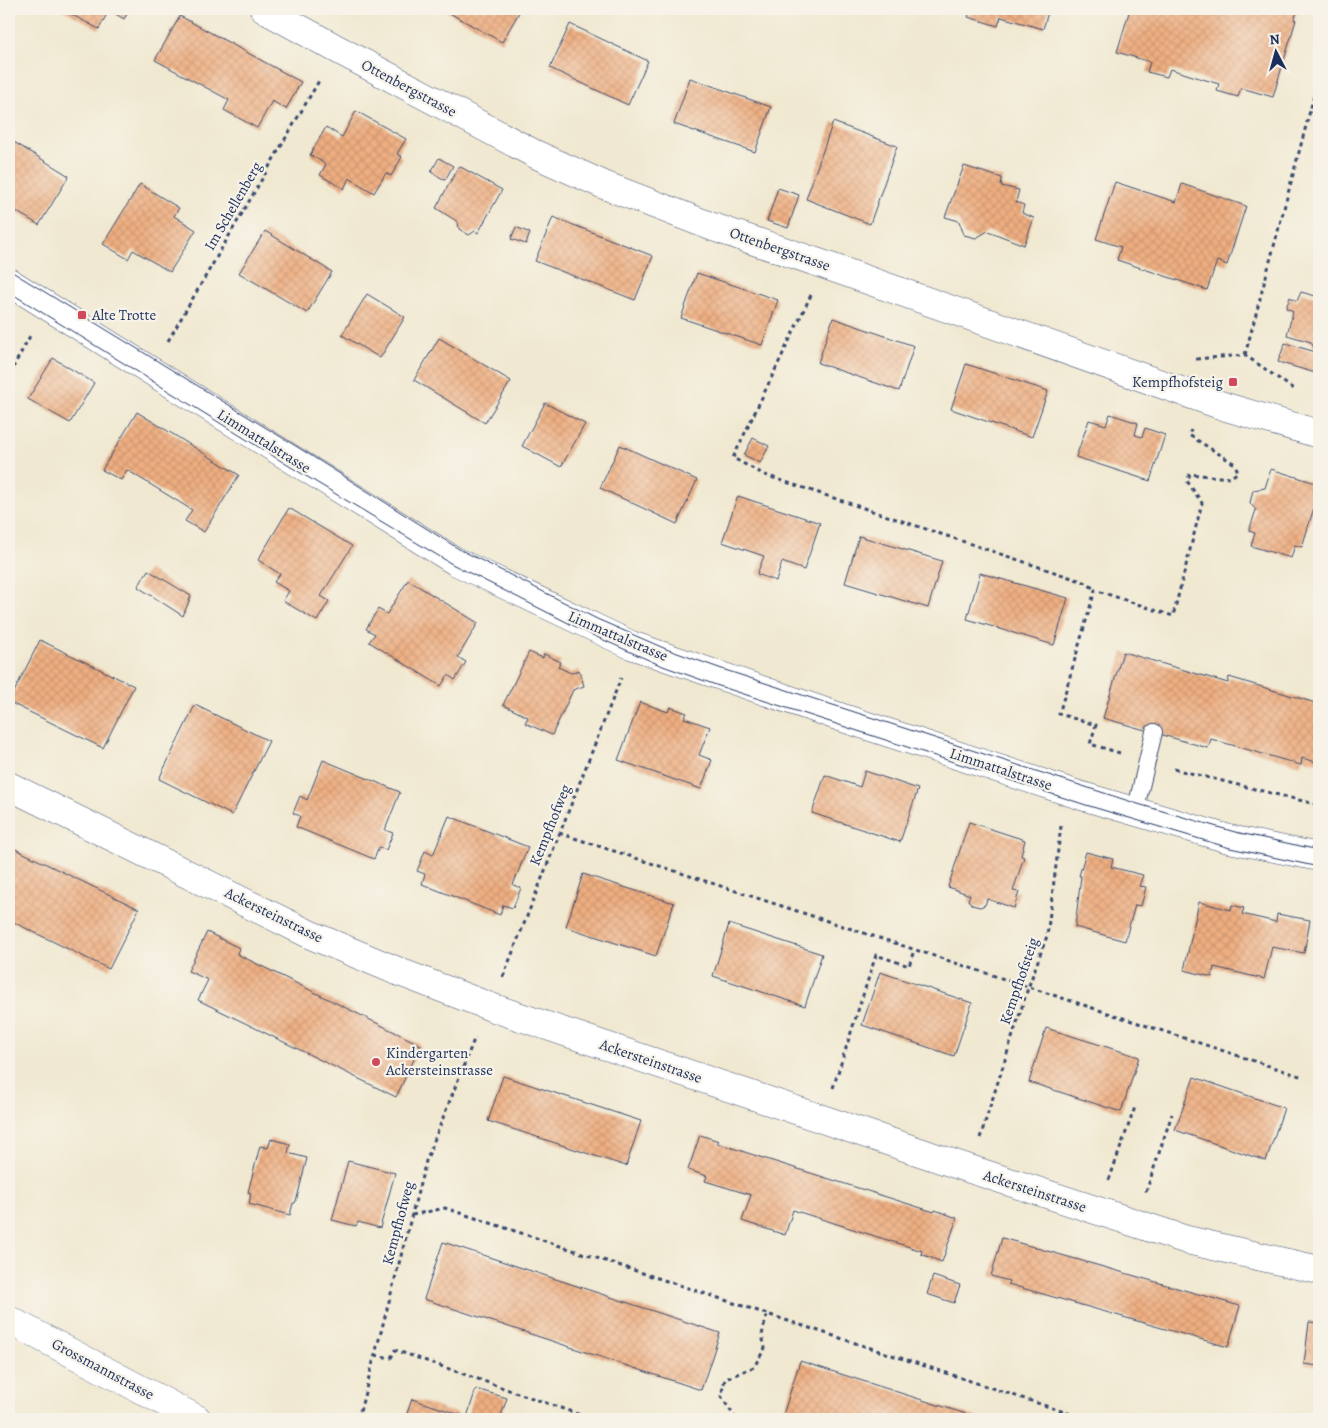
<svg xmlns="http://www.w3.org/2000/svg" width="1328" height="1428" font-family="Alegreya,serif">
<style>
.building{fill:url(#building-cross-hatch)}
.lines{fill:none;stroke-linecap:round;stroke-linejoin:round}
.lane-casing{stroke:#3b4b6f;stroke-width:18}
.street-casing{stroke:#3b4b6f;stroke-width:29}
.path{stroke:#3b4b6f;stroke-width:3;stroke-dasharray:4 4;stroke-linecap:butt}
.lane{stroke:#fff;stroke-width:16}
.street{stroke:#fff;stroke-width:28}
.tram{stroke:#1b2f5e;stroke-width:1}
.poi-dot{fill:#d1495b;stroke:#f7f3e8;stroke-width:2}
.labels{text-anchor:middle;stroke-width:4.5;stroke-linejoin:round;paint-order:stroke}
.street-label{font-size:15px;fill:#1b2f5e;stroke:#f7f3e8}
.poi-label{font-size:15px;fill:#1b2f5e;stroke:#f7f3e8;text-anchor:start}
</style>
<defs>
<pattern id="building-cross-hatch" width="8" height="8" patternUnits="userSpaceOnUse" patternTransform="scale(1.25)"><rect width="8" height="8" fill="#efae80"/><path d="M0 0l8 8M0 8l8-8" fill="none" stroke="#cc9671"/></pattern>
</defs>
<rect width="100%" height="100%" fill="#f7f3e8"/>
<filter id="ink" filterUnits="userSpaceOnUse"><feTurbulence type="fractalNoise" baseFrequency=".02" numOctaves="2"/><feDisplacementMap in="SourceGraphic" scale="10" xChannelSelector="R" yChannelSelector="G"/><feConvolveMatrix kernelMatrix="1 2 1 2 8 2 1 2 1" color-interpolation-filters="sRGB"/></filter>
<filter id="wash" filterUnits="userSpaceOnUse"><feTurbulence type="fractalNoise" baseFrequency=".0096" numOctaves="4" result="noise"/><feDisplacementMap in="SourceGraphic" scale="20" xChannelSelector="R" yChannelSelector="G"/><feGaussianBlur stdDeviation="1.12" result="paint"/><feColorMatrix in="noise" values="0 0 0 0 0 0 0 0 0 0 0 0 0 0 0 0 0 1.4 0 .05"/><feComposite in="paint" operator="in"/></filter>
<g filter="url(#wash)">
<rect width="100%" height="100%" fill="#f0e8d0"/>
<g id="blocks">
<path class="building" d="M61,9H130L124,19L109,10L99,29Z
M442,9H521L502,42Z
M971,9H1049L1043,29L1001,17L998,26L968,17Z
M1130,9H1210L1224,13L1225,9H1298L1294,20H1296L1273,97L1241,88L1238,97L1217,91L1219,84L1170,69L1167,77L1147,72L1150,62L1117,52Z
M180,16L301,82L286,109L272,101L257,128L224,110L229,100L155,60Z
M570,24L648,61L628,105L550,68Z
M690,78L771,107L755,152L674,124Z
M356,111L406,139L397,154L402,157L391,176L386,173L374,193L349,178L344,189L320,175L326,164L310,155L326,127L342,137Z
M833,122L897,146L870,224L806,199Z
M9,139L69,176L39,225L9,207Z
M439,158L453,166L445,180L431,172Z
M459,166L502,190L478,233L475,231L469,235L459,229L458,222L436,208Z
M964,166L1002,178L1001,186L1019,190L1016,202L1024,205L1022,213L1034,218L1024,245L988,231L976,238L964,235L959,221L945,217Z
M1115,182L1176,202L1182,184L1246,206L1227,265L1217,261L1207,290L1117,260L1121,247L1096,239Z
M140,184L179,208L174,216L196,230L170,272L133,250L128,259L103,244Z
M778,188L799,195L788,228L767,221Z
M553,217L653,256L635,300L535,261Z
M516,227L530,233L526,244L511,239Z
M265,231L332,272L307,313L239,273Z
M697,273L778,300L762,345L681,318Z
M1301,292L1319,297V374L1278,362L1285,343L1316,352L1311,342L1287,335L1293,311L1286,308L1290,297L1297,301Z
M367,294L405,317L380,358L342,335Z
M833,318L914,346L899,391L818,363Z
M439,338L511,381L485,423L414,380Z
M53,358L94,383L70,423L28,399Z
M966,364L1048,391L1032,437L951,409Z
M545,403L585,424L561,467L522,446Z
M137,412L239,475L204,532L185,521L192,510L127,470L121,480L102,470Z
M1110,414L1138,423L1135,435L1142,437L1145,428L1165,435L1150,481L1076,457L1089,420L1106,425Z
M753,438L769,446L760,463L744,455Z
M620,445L697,480L677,524L600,488Z
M1271,469L1319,484V491L1302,547L1295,545L1291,558L1251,546L1255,533L1249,531L1256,510L1250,503L1253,490L1265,488Z
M738,496L820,523L804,570L782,562L776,581L757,574L764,556L722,542Z
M289,508L352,546L321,596L329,601L317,621L283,601L289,591L274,582L280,574L258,560Z
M859,536L942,561L928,608L845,583Z
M148,570L191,596L183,616L138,587Z
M980,573L1068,598L1054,645L967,619Z
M408,580L478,623L458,657L466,662L455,680L448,675L441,686L369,642L375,634L366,629L378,609L387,614Z
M40,640L134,686L103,748L9,702Z
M529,652L543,658L544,654L561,662L558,667L571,673L579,670L584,686L573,690L552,735L525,723L528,717L503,705Z
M1123,652L1228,683L1229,677L1319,704V763L1302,758L1301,765L1211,739L1208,748L1103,718Z
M640,702L668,712L670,707L687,713L684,718L710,727L699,755L712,760L701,789L618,760Z
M195,705L269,741L232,815L159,779Z
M323,760L400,792L385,830L393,833L386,850L379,847L374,859L296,827L300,816L293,813L300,796L307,800Z
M865,771L918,789L900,842L812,813L825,775L860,787Z
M449,816L528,847L513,885L521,888L513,908L503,905L500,915L422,884L425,874L417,871L425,851L433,855Z
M969,822L1025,840L1021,856L1024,857L1013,891L1019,892L1014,908L987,899L985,905L980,907L972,905L968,900L970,895L948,887Z
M9,846L139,909L109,969L9,920Z
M1086,852L1113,859L1111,867L1143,875L1139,886L1146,887L1141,906L1135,905L1125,941L1075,927L1081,876H1079Z
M583,874L674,903L656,956L566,927Z
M1199,902L1231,910L1232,905L1244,908L1242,914L1276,922L1277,914L1310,920L1304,953L1272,947L1264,979L1214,967L1212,977L1184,970Z
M729,924L822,954L805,1006L713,976Z
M207,932L239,948L237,954L421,1045L396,1097L198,1000L208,980L188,971Z
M880,972L972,1003L954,1056L862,1025Z
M1046,1028L1139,1057L1121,1112L1029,1082Z
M503,1076L641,1121L626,1166L488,1121Z
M1194,1077L1284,1108L1266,1161L1175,1130Z
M700,1135L719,1141L717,1143L763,1158L934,1212L935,1210L957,1218L942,1262L921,1254L922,1251L793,1210L785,1235L742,1221L751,1195L705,1181L707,1176L688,1170Z
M271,1139L290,1144L288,1153L307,1158L297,1198L295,1203H293L290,1215L249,1204L251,1193L248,1192L260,1146L268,1148Z
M348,1161L395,1173L380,1228L358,1222L356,1226L332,1220Z
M1002,1238L1240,1306L1228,1347L1008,1284L1009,1281L991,1276Z
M443,1242L720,1333L701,1390L424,1299Z
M933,1276L960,1285L954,1303L927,1294Z
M1309,1322L1319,1323V1366L1304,1364Z
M800,1361L982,1419H786L782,1418Z
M476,1389L507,1398L500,1419H405L412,1399L467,1417Z"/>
</g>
</g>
<g filter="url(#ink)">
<use href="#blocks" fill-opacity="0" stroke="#3b4b6f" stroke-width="1"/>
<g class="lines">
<g class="lane-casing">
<path id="lane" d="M1135,812L1154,732"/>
</g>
<g class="street-casing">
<path id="street" d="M264,9L337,49L535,154L604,185L713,227L825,265L1226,407L1319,434
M9,282L455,561L631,645L840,717L1082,796L1229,839L1319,857
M9,786L311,935L402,973L491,1007L970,1169L1187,1240L1319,1270
M9,1320L197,1419"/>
</g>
<path class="path" d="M811,295L733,458L765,475L1087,583L1095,590
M168,341L320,79
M1245,355L1319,77
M1196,359L1245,355L1295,390
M9,375L30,336
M1120,753L1090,744L1096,725L1059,714L1095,590L1173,616L1202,503L1187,481L1190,474L1230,478L1238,472L1235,464L1189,435L1191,430
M1174,769L1319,805
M559,833L1303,1077
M503,977L621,678
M833,1088L876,955L909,966L914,950
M980,1138L1028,988L1047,936L1061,826
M1109,1180L1135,1107
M1146,1192L1172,1114
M412,1215L445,1208L1086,1419
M375,1355L391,1358L395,1350L592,1419
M358,1419L426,1161L475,1037
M736,1419L721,1396L725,1379L754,1367L765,1348L762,1335L767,1314"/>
<use href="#lane" class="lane"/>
<use href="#street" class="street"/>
<path class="tram" d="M9,270L299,448L459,549L597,619L666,649L722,669L1138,804L1235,832L1319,850
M9,292L286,464L452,564L590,634L660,665L716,685L1086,805L1230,848L1319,867"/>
</g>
</g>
<g class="poi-dot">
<rect x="77" y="310" width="10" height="10" rx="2.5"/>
<rect x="1228" y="377" width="10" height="10" rx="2.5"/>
<circle cx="376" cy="1062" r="5"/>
</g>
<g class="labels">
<g class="street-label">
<text transform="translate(409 88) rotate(28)" y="5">Ottenbergstrasse</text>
<text transform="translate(233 206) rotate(-60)" y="5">Im Schellenberg</text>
<text transform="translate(780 249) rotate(19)" y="5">Ottenbergstrasse</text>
<text transform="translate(264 441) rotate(32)" y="5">Limmattalstrasse</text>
<text transform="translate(618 636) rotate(23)" y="5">Limmattalstrasse</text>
<text transform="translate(1001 769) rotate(18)" y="5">Limmattalstrasse</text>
<text transform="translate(550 825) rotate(-68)" y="5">Kempfhofweg</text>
<text transform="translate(274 915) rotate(26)" y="5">Ackersteinstrasse</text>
<text transform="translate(1019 981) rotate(-71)" y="5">Kempfhofsteig</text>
<text transform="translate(651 1061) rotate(19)" y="5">Ackersteinstrasse</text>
<text transform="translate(1035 1191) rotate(18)" y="5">Ackersteinstrasse</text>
<text transform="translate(398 1223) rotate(-75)" y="5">Kempfhofweg</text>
<text transform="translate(103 1369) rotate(28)" y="5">Grossmannstrasse</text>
</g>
<g class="poi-label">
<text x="92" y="320">Alte Trotte</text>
<text x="1223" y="387" text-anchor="end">Kempfhofsteig</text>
<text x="386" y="1058">Kindergarten<tspan x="386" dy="17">Ackersteinstrasse</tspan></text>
</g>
</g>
<rect width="1328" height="1428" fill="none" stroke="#f7f3e8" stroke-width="30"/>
<g transform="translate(1276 52) rotate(354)" stroke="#f7f3e8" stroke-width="4" paint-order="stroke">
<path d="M0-4L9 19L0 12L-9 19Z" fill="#1b2f5e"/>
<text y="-8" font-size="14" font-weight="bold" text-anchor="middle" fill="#1b2f5e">N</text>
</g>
</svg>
